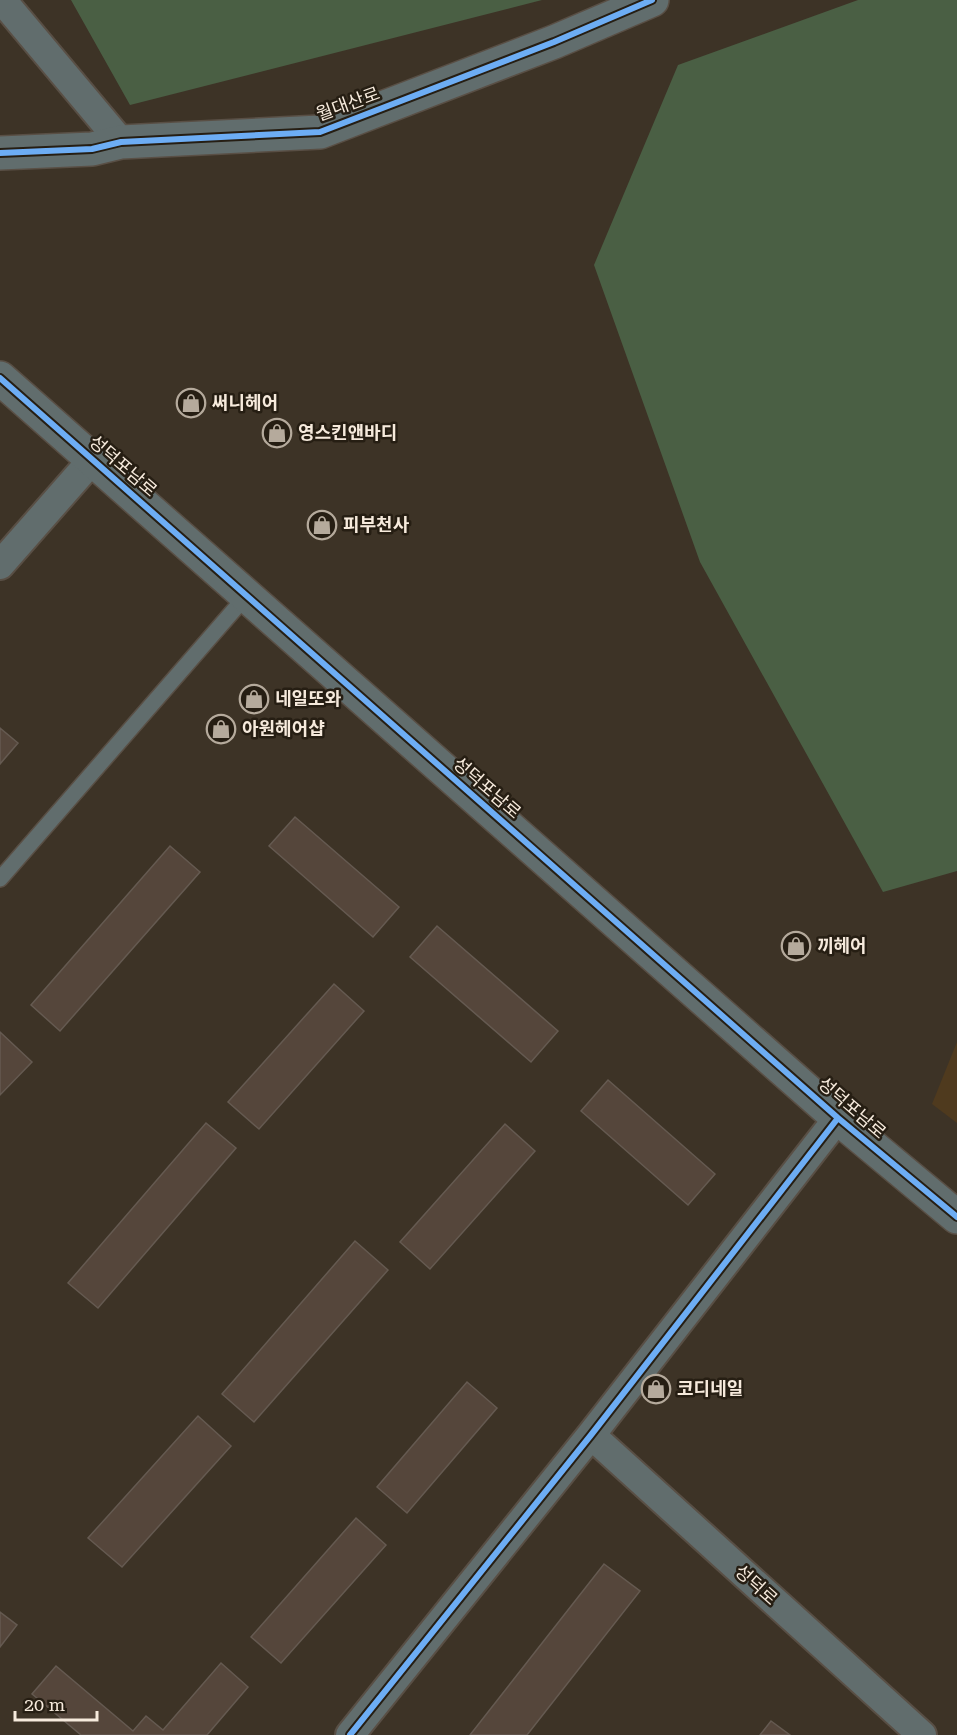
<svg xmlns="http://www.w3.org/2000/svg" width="957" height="1735" font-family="'Roboto Serif','Noto Sans KR',serif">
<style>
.built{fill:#4f3a1e}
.green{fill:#4a5f44}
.building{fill:#55463b;stroke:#655a51;stroke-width:1.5}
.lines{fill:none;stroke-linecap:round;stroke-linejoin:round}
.service-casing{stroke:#594f45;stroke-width:18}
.minor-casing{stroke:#594f45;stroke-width:32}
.tertiary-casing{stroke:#594f45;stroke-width:36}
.service{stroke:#616d6d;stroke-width:15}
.minor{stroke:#616d6d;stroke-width:28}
.tertiary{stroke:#616d6d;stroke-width:33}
.cycleway-casing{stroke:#261e13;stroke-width:10}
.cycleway{stroke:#6dadf4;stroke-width:6}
.labels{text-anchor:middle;stroke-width:5;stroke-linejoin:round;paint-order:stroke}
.street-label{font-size:18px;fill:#f6eadc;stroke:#261e13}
.poi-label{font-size:18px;font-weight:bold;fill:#f6eadc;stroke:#261e13;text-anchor:start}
</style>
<rect width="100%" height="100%" fill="#3d3326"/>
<path class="built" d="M957,1042V1123L932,1104Z"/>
<path class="green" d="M71,0H542L130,105Z
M858,0H957V871L883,892L700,562L594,265L678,65Z"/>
<path class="building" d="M0,728L18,743L0,764Z
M295,817L399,907L373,937L269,846Z
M170,846L200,872L60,1031L31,1005Z
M437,926L558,1031L531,1062L410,957Z
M334,984L364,1011L259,1129L228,1102Z
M0,1032L32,1062L0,1095Z
M608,1080L715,1174L688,1205L581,1111Z
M206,1123L236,1148L98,1308L68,1283Z
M505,1124L535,1151L430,1269L400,1242Z
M355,1241L388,1270L254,1422L222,1394Z
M467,1382L497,1408L407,1513L377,1487Z
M198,1416L231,1446L122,1567L88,1538Z
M356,1518L386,1545L281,1663L251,1637Z
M604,1564L640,1591L527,1735H470Z
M0,1612L17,1625L0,1647Z
M221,1663L248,1687L207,1735H81L32,1694L56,1666L133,1731L146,1716L163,1730Z
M771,1721L790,1735H760Z"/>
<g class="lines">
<g class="service-casing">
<path id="service" d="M0,879L247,595"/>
</g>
<g class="minor-casing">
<path id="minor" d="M2,0L121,142
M0,565L93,459
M591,1435L922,1735
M350,1735L591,1435L838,1118"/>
</g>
<g class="tertiary-casing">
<path id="tertiary" d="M0,153L92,149L121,142L320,132L554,42L652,0
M0,378L838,1118L957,1217"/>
</g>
<use href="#service" class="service"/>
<use href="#minor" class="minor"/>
<use href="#tertiary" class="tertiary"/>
<g class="cycleway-casing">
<path id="cycleway" d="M0,153L92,149L121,142L320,132L554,42L652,0
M0,378L838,1118L957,1217
M350,1735L591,1435L838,1118"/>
</g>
<use href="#cycleway" class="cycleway"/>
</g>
<defs>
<g id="shop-ring" transform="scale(1.5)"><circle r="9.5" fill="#261e13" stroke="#b5aa9c" stroke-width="1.5"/><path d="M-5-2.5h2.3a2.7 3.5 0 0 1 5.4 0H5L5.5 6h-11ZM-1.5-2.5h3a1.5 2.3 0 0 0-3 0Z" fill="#b5aa9c"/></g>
</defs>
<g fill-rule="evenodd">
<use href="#shop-ring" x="191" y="403"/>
<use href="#shop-ring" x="277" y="433"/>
<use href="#shop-ring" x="322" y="525"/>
<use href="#shop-ring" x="254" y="699"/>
<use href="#shop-ring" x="221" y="729"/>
<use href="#shop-ring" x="796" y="946"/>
<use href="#shop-ring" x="656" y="1389"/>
</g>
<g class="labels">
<g class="street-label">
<text transform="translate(348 104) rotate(-20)" y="6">월대산로</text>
<text transform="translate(123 466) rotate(41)" y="6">성덕포남로</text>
<text transform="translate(487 788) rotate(41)" y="6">성덕포남로</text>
<text transform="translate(852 1108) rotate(41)" y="6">성덕포남로</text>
<text transform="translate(756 1585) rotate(42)" y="6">성덕로</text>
</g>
<g class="poi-label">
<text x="212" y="409">써니헤어</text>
<text x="298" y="439">영스킨앤바디</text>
<text x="343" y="531">피부천사</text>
<text x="275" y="705">네일또와</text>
<text x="242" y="735">아원헤어샵</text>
<text x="817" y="952">끼헤어</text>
<text x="677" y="1395">코디네일</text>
</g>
</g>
<path d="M15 1711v9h82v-9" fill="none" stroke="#f6eadc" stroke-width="3"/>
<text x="24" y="1711" font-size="18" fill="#f6eadc" stroke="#261e13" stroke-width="4.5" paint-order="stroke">20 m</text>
</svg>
